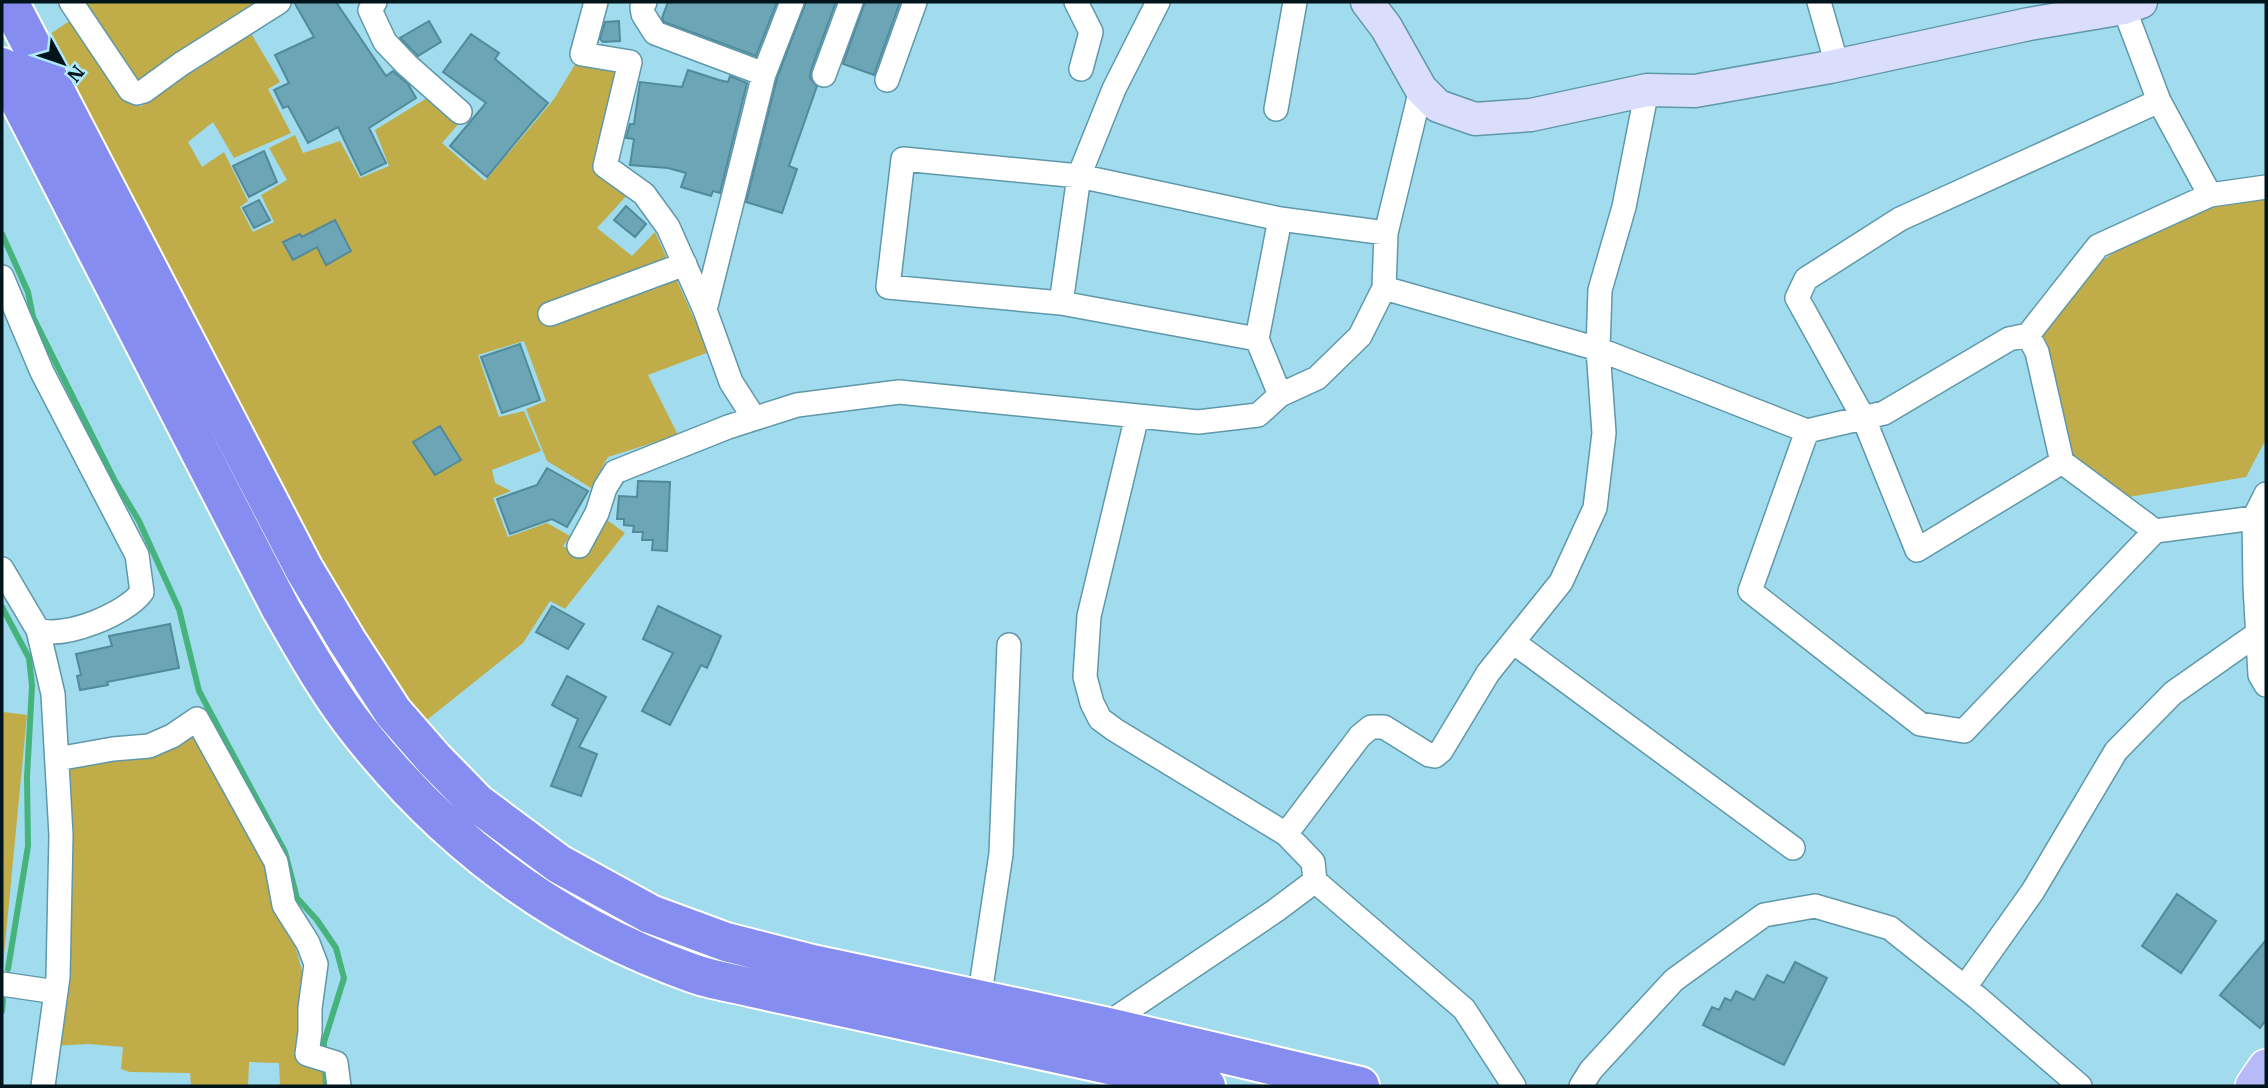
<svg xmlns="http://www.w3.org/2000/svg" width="2268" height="1088" font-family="'IBM Plex Serif',serif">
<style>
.green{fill:#c0ac48}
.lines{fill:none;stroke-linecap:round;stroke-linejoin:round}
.stream{stroke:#46b27c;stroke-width:6}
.building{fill:#6ba5b6;stroke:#518a9a;stroke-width:2}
.street-casing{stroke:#5f98a9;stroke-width:26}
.secondary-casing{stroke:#5f98a9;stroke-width:35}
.primary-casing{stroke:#fff;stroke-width:38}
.highway-casing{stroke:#fff;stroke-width:42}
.street{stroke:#fff;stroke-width:23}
.secondary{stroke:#daddfb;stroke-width:32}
.primary{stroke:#b6bbf7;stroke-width:35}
.highway{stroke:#858df1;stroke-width:38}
</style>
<rect width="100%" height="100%" fill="#a1dcee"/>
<path class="green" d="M91,2H265L143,88L80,9Z
M74,18L140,107L249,30L280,82L268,89L291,133L234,158L213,122L188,142L202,167L224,152L248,201L240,207L253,232L274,222L261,195L287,180L269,148L295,135L303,153L340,141L360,178L389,166L375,130L432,95L462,120L442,143L485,181L554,99L579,58L624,66L599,168L629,193L597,228L632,256L655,232L709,352L648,375L678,435L608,457L591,488L547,461L526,409L546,401L524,341L478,355L499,417L524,411L541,451L492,470L495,483L511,491L493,498L508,537L547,523L570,536L563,546L579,554L604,518L625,533L565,609L550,601L523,643L423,723L336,597L47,36Z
M2266,195V439L2246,477L2129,497L2062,462L2034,338L2077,280L2129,241L2201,206Z
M4,712L27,715L2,976V718Z
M196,720L284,905L305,982L303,1051L323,1061L332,1086H280L279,1063L249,1062L248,1086H191L190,1073L130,1072L121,1069L123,1047L89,1044L51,1046L58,761Z"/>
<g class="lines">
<path class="stream" d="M2,234L28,292L33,317L115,481L139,521L179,609L199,691L285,852L297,898L317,920L336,948L344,978L324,1042V1053
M2,607L29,658L32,686L27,777L28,846L8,969
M2,1011L3,1000
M325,1064L326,1086"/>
</g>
<path class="building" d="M294,2H336L386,76L393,71L408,84L416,98L369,128L386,163L361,175L338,127L308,143L288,106L283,108L274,90L289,83L275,55L314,37Z
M668,2H777L756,56L664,22L662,18Z
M806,2H836L811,70L810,78L817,86L789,166L797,169L782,213L746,202L777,78Z
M865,2H900L874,75L843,64Z
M429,21L441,42L418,56L400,38Z
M619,21L620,41L603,42L600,39L605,22Z
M471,34L499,53L495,59L548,103L487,177L450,146L486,103L443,72Z
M688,70L719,80L728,82L730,76L747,83L720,193L713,191L711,196L681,187L686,173L668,168L630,165L634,139L626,138L630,124H634L640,82L682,87Z
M264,151L277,182L249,197L233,166Z
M259,200L270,220L254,228L243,208Z
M626,206L646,224L635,237L614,220Z
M335,220L351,251L326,265L317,247L293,260L283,242L300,234L302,237Z
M520,344L540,400L502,413L481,357Z
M440,426L461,460L435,475L413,442Z
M547,468L588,491L567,527L552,519L510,534L497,499L537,485Z
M638,481L670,482L667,551L652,550L653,540H642L643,532H633L634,526L624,525V519H617L619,496L637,497Z
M552,606L584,624L568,649L536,632Z
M658,606L721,636L707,668L701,665L670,725L642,711L673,653L643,639Z
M170,624L179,668L107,682L108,685L80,690L77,676L81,675L76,654L112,646L109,636Z
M567,676L606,697L579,747L597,754L581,796L551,786L578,719L552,705Z
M2177,894L2216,921L2181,973L2142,946Z
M2266,940V1020L2260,1028L2220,995Z
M1795,962L1827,978L1784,1065L1703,1025L1712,1007L1719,1010L1725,998L1731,1001L1736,991L1754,1000L1767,975L1784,983Z"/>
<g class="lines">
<g class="street-casing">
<path id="street" d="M71,2L130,90L137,93L144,91L181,64L279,2
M375,2L370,10L385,42L407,65L460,112
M596,2L582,54L630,62L605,166L644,194L668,227L705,310
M645,2L642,7L643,14L655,33L764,74
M1076,2L1091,32L1081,69
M1819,2L1837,65
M2124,8L2159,101L2210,195
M824,75L851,2
M887,80L915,2
M1276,109L1295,2
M2,277L42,372L137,555L142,592C126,614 65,639 38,630L2,569
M1384,288L1598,349L1807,431L1884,413L2009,339L2028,335L2098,246L2210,195L2266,187
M1061,303L1079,176L1114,89L1158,2
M550,314L685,264
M2028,335L2037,352L2062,462L2155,531
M1257,339L1280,219
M1280,395L1257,339L1061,303L888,287L903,159L1079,176L1280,219L1386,233
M1137,416L1089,616L1085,677L1092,703L1100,719L1115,730L1286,834
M754,418L731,382L705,310L764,74L792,2
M1807,431L1750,591L1920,724L1964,731L2155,531L2254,518
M2062,462L1917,550L1864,419L1797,298L1806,279L1900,219L2159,101
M2266,494L2254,518L2255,586L2260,675L2266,685
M579,546L597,513L605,488L615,472L728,427L797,405L899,392L1198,422L1258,415L1280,395L1317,378L1360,336L1384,288L1386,233L1421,89
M38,630L53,694L61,835L58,977L43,1086
M1513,642L1793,848
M57,759L113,749L149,746L172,736L197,719L276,862L284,905L308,943L316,964L310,1008V1032L307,1054L336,1063L339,1086
M1315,881L1464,1009L1514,1086
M2,984L56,992
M1965,987L2033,891L2116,751L2173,693L2257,634
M979,1000L1001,854L1009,645
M1104,1026L1275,911L1315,881L1313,862L1286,834L1360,736L1371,727H1384L1429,755L1435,756L1441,751L1488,673L1561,582L1595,508L1604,433L1598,349L1600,290L1624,207L1647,90
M1581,1086L1591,1070L1674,980L1764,915L1815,906L1890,928L1978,998L2080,1086"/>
</g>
<g class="secondary-casing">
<path id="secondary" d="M1367,2L1386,27L1421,89L1438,106L1475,119L1531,115L1647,90L1695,91L1830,67L2029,24L2124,8L2141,2"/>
</g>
<g class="primary-casing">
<path id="primary" d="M2253,1086L2266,1067"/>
</g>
<g class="highway-casing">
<path id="highway" d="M9,2L304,569L347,641L393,712L434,759L477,803L559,864L650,914L726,942L808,963L1104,1026L1360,1086
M2,67L281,609C305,650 328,692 358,730C446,842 556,925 692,973C711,980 733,983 753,988L1206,1086"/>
</g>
<use href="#street" class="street"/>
<use href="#secondary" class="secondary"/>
<use href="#primary" class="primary"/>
<use href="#highway" class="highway"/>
</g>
<rect width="2268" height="1088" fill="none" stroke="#00141b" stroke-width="7"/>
<g transform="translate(63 63) rotate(130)" stroke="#aee9fb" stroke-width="5" paint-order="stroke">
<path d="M0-5L12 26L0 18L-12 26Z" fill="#00141b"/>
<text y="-10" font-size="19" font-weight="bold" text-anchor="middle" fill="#00141b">N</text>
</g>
</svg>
